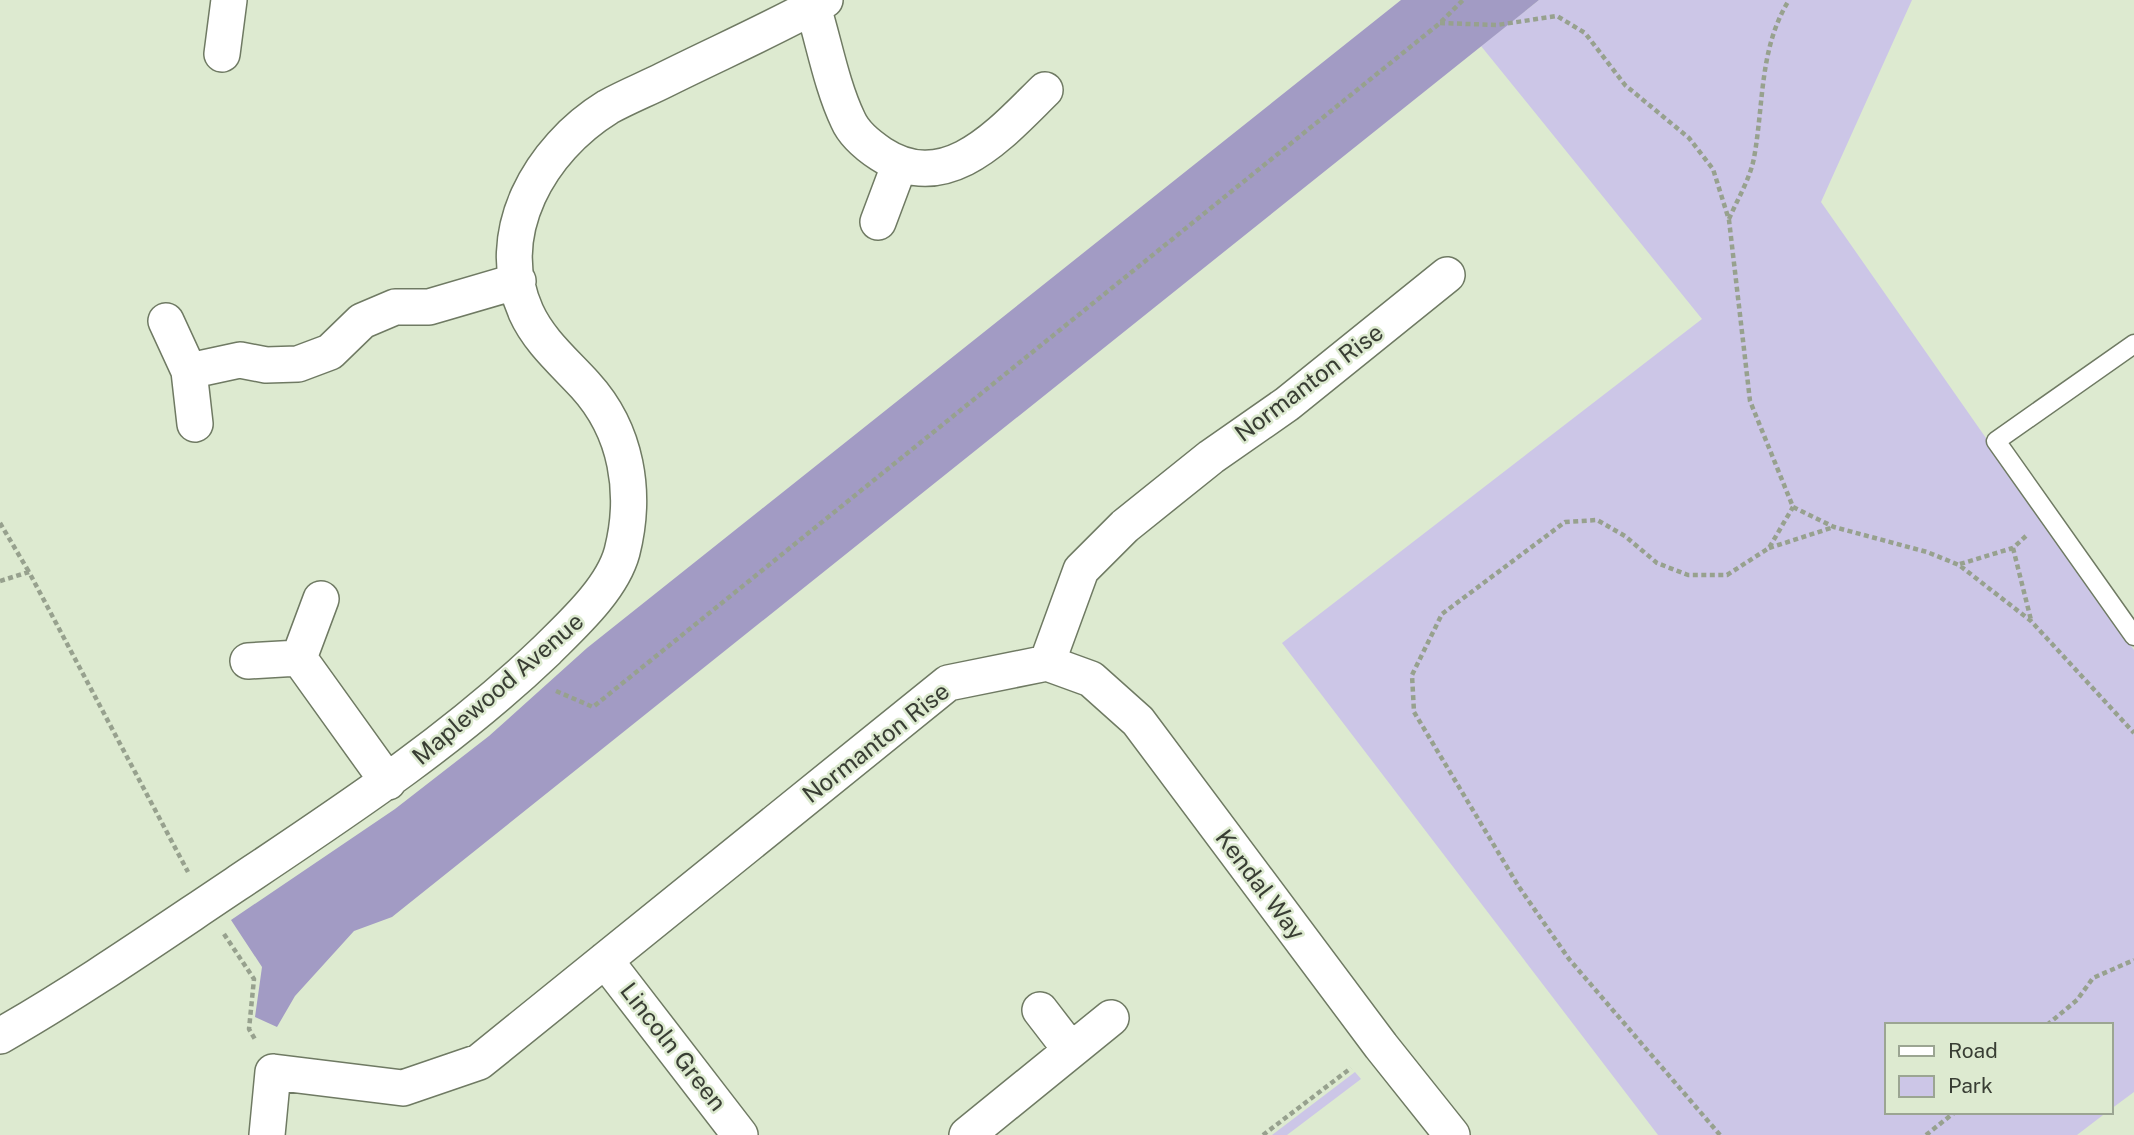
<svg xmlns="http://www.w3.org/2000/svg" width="2134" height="1135" font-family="'Public Sans',sans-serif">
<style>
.green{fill:#ccc6e7}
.forest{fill:#a29bc4}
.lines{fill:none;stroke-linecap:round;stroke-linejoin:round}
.service-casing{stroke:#6f7a63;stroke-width:21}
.minor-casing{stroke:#6f7a63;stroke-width:38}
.path{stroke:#97a18e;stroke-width:4.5;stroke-dasharray:5 3.5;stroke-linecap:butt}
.service{stroke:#fff;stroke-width:18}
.minor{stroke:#fff;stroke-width:35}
.labels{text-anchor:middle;stroke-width:5;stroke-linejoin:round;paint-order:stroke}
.street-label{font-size:24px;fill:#393e34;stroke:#ddead0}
</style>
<rect width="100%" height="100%" fill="#ddead0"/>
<path class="green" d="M1539,0H1912L1821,202L2134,650V1092L2111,1109V1025H1887V1112H2107L2077,1135H1658L1282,643L1702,319L1481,46Z
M1355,1072L1361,1079L1287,1135H1272Z"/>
<path class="forest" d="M1401,0H1539L392,917L354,931L295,996L277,1027L255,1017L262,967L231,920L395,809L489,736L587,648Z"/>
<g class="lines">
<g class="service-casing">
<path id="service" d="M2134,344L1996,441L2134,636"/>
</g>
<g class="minor-casing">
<path id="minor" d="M813,7C824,43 832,87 848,120C854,134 869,146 881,154C947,197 1001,133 1045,90
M222,54L229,0
M878,222L899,166
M166,321L189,371L195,424
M189,371L240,360L266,365L298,364L330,352L362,321L395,307H429L518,281
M299,658L388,782
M248,661L299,658L321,599
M1047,663L1091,679L1138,721L1381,1046L1452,1135
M605,960L740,1135
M1040,1010L1070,1049
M0,1036C82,989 158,936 236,884C345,811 452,741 547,650C573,624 612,589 622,552C637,493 627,431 585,385C564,362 539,341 526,312C491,233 540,149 608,107C626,97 646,89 664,80C718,53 773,29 825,0
M267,1135L273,1072L403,1088L479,1062L948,683L1047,663L1081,570L1125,526L1211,457L1287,404L1447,275
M967,1135L1111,1018"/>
</g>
<path class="path" d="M1440,23L1497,25L1557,16L1585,33L1625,85L1689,138L1713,169L1729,220L1750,401L1793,507L1834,527L1927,552L1959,565L2031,621L2134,733
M1729,219C1737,200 1750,179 1754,158C1764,103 1759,49 1789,0
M0,523L29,572
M1769,548L1834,527
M2013,548L2031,620
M1960,564L2013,548L2027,535
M0,581L29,572L188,872
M556,691L593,707L1440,23L1463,0
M224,934L254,979L249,1029L256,1041
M2047,1025L2077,1000L2093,978L2134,960
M1263,1135L1351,1068
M1720,1135L1569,959L1519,887L1414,712L1412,675L1442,614L1565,522L1597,520L1625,536L1657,563L1688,575H1727L1769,548L1793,507
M1926,1135L1955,1112"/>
<use href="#service" class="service"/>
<use href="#minor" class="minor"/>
</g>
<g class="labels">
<g class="street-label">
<text transform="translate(1309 383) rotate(-37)" y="8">Normanton Rise</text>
<text transform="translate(498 689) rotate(-41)" y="8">Maplewood Avenue</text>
<text transform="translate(876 743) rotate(-38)" y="8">Normanton Rise</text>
<text transform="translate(1260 885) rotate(53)" y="8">Kendal Way</text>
<text transform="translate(673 1047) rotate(52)" y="8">Lincoln Green</text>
</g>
</g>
<rect x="1885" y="1023" width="228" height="91" fill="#ddead0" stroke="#9ba592" stroke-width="2"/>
<rect x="1899" y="1046" width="35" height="10" fill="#ffffff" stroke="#9ba592" stroke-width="2"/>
<text x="1948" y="1058" font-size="21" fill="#393e34">Road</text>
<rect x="1899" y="1076" width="35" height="21" fill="#ccc6e7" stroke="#9ba592" stroke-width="2"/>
<text x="1948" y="1093" font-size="21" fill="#393e34">Park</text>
</svg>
